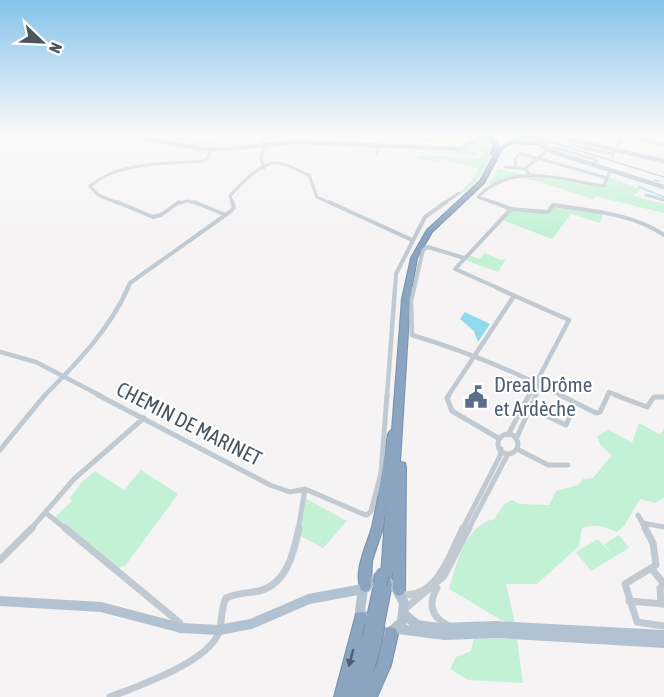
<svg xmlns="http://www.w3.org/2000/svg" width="664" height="697" font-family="'Asap Condensed',sans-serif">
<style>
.commercial{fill:#fdf9ef}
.green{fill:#c3f1d5}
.water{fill:#90daee}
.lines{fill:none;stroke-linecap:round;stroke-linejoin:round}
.canal{stroke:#90daee;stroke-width:1.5}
.highway-casing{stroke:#7690ad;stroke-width:2}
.minor-far4{stroke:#c1cad2;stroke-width:3}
.minor-far3{stroke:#c1cad2;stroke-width:4}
.minor-far2{stroke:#c1cad2;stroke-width:4.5}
.minor-far1{stroke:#c1cad2;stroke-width:5}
.minor{stroke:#c1cad2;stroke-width:7}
.major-far1{stroke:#b3c2d1;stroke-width:4.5}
.major{stroke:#b3c2d1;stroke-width:10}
.highway{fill:#8ba5c1;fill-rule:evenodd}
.rail{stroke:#b5b8bd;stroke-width:1.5}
.highway-bridge-far1-casing{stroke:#7690ad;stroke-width:7;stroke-linecap:butt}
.highway-bridge-casing{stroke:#7690ad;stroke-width:15;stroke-linecap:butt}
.highway-bridge-far1{stroke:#8ba5c1;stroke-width:5}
.highway-bridge{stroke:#8ba5c1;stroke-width:13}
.oneway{fill:#505e6b}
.labels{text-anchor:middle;stroke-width:4.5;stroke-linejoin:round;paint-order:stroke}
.service-label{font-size:21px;fill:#4e5e75;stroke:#fff;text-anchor:start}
.street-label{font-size:21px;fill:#4a5661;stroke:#fff}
</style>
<rect width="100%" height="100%" fill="#f5f3f3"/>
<path class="commercial" d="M426,135H467L466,139L474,140L463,148L382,145L388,137L426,139Z"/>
<path class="green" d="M197,135L195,139L242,145L221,149L224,146H210L215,149L160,136Z
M484,137L495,145C488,163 478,187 458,195L475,177L478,168L440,159L437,162L417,158L423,155L479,159L484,152L475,151L476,155L450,154L449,150L469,148Z
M497,169L527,175L535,173L551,179L602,186L608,177L641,189L633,196L664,204V213L595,196L594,199C575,195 527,174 510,178C504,180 500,185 493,186L489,183L497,173Z
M551,207L596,213L603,215L600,223L571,214L552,239L502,220L511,210L548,213Z
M485,253L501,260L506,259L498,272L465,260L469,255L479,259Z
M639,423L661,435L664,428V498L655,503L640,499L624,526L617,532C605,527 595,523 582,528L579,546L537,584H506L515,623L501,620L449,589C456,564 466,525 494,519L504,504L512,500L520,504L549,505L556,491L578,485L583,479L593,478L612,455L601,446L597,437L608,429L632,443Z
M141,470L178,494L125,566L115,568L53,519L72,501L70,498L82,482L95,471L124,490Z
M305,498L347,521L323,548L297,534Z
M619,535L629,548L591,571L576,552L598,539L613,556L604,544Z
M474,638L517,639L523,683L468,680L450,669L456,657L471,651Z"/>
<path class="water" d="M465,312L490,324L478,342L474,331L460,319Z"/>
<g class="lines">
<path class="canal" d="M654,180L659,181
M639,187L664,197"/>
<g class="highway-casing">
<path id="highway" d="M484,135H488L498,144L497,149L520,135L524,136L517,141L536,142L538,143L536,144L512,143L502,149L484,183L432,232L417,258L410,299L400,462L405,463L406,467L405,590L403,594L399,596L395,594L393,590V572L390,580L392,584L383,630L378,631L375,630L372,631L367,630L366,625L362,641L364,634L369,632L380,637L382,642L372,676L377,664L386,629L391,627L396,629L398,634L391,665L377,697H334L355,618L356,613L361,612L366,613L367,617L374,584L376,580L380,578L383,579L381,575L386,505L383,528L372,561L371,586L369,590L365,592L361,590C353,571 367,545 372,527C379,496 383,465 388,434L390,431L392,430L402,299L411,258L427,230L480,181L494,155L491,154L494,145L484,137Z"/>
</g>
<path class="minor-far4" d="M380,135L429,140
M619,135L664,145
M15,141L25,135
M571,141V145L613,154
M553,147L597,160L593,164
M377,154L379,147
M537,158L607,178
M612,158L614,150L624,137
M505,167L516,168
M264,168L261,159L264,146L262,143L269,135
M525,169L516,168L515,159L520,153L537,158
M529,174L525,169L549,149
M646,195L664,200
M120,204L98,195L90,186C120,161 166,164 203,161L208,158L211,149
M176,204L187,201L199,204
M233,204L230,196C241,184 259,163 277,163C287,163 300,172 309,175L317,197L332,204
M443,204L459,193
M497,204L478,197C512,161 561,180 604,186L610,170"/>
<path class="minor-far3" d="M117,202L153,217L161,215L179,202
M194,202L226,215
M329,202L412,240
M493,202L511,209L548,212L553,205C590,211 632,213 664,235
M127,289L130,283L231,211L234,207L232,202
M395,289L396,274L425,217L446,202
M414,289L423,250L428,247L464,258
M500,289L455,269L511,209"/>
<path class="minor-far2" d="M414,288L411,301L412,335C465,351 514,371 563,396
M497,288L569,320L529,396
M0,352L36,362L101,396
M44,396C77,363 109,330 128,288
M387,396L395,288
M448,396L514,296
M535,396L538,384
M607,396L609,392L619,396"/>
<path class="minor-far1" d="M98,395L270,485L290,492L305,489
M449,395L447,398L452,411L498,438
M560,395L596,413L600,412L608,395
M615,395L647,407L654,397H664
M525,406L566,425L576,403
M498 444a10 10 0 1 1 20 0a10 10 0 1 1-20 0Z
M508,435L529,395
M516,439L536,395
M0,450L45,395
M519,450L548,465H568
M305,489L363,514L367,515L371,511L381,473L387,395
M46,513L67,530
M638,515L646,530
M643,523L664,527
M30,530L74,479L144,418
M298,530L305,489
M462,530L500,456L501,449
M468,530L508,454"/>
<path class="minor" d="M65,528L180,623V627
M645,528L653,543L656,565L625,584L637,622L664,626
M0,560L32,528
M651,568L664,584
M437,588C428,603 431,617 447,625
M402,594C436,601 451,552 463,528
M629,601L664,604
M661,604L660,588L664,586
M406,608L444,576L469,528
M110,697C138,686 206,663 218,634C223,623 220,610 226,598C237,593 248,593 259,591C287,584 294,552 299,528"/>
<path class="major-far1" d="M128,135L202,149H230
M525,135L544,143
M537,136L551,137
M556,136L664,161
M540,144L553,152L664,187
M227,149L297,142L459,149L484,136"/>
<path class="major" d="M376,579L395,586L404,603L402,622L387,635L372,631L360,611L363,589Z
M0,601L101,607L181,628L219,630L251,624L309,599L363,589
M405,615L417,625L439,628L496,626L664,635
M398,629L445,635L497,633L664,643"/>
<use href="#highway" class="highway"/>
<path class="rail" d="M529,135L664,177"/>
<g class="highway-bridge-far1-casing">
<path id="highway-bridge-far1" d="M522,136L525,135"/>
</g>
<g class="highway-bridge-casing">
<path id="highway-bridge" d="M380,584L382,574
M369,639L372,625
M375,642L378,625"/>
</g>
<use href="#highway-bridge-far1" class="highway-bridge-far1"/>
<use href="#highway-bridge" class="highway-bridge"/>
</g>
<defs><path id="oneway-solid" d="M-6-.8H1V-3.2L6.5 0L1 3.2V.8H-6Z" transform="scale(1.5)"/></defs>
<use class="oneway" href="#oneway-solid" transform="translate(351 658) rotate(105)"/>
<linearGradient id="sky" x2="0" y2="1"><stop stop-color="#85c3ea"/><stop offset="0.58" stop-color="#fafafa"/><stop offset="1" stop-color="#fafafa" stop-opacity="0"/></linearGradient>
<rect width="664" height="233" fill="url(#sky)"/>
<defs>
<g id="civic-bare" transform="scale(1.8)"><path d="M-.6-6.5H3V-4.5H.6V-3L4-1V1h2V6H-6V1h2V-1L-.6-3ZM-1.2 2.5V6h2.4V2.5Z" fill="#5c6f8a" stroke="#fff" stroke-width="2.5" paint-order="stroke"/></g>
</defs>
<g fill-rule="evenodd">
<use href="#civic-bare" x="476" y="397"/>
</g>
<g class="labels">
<g class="service-label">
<text x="494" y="392">Dreal Drôme<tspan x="494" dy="24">et Ardèche</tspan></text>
</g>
<g class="street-label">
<text transform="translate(189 424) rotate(27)" y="7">CHEMIN DE MARINET</text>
</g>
</g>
<g transform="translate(42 42) rotate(113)" stroke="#ffffff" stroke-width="4.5" paint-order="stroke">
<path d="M0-4.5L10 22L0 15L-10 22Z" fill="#4a5661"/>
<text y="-9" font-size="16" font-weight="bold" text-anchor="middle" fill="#4a5661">N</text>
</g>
</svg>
